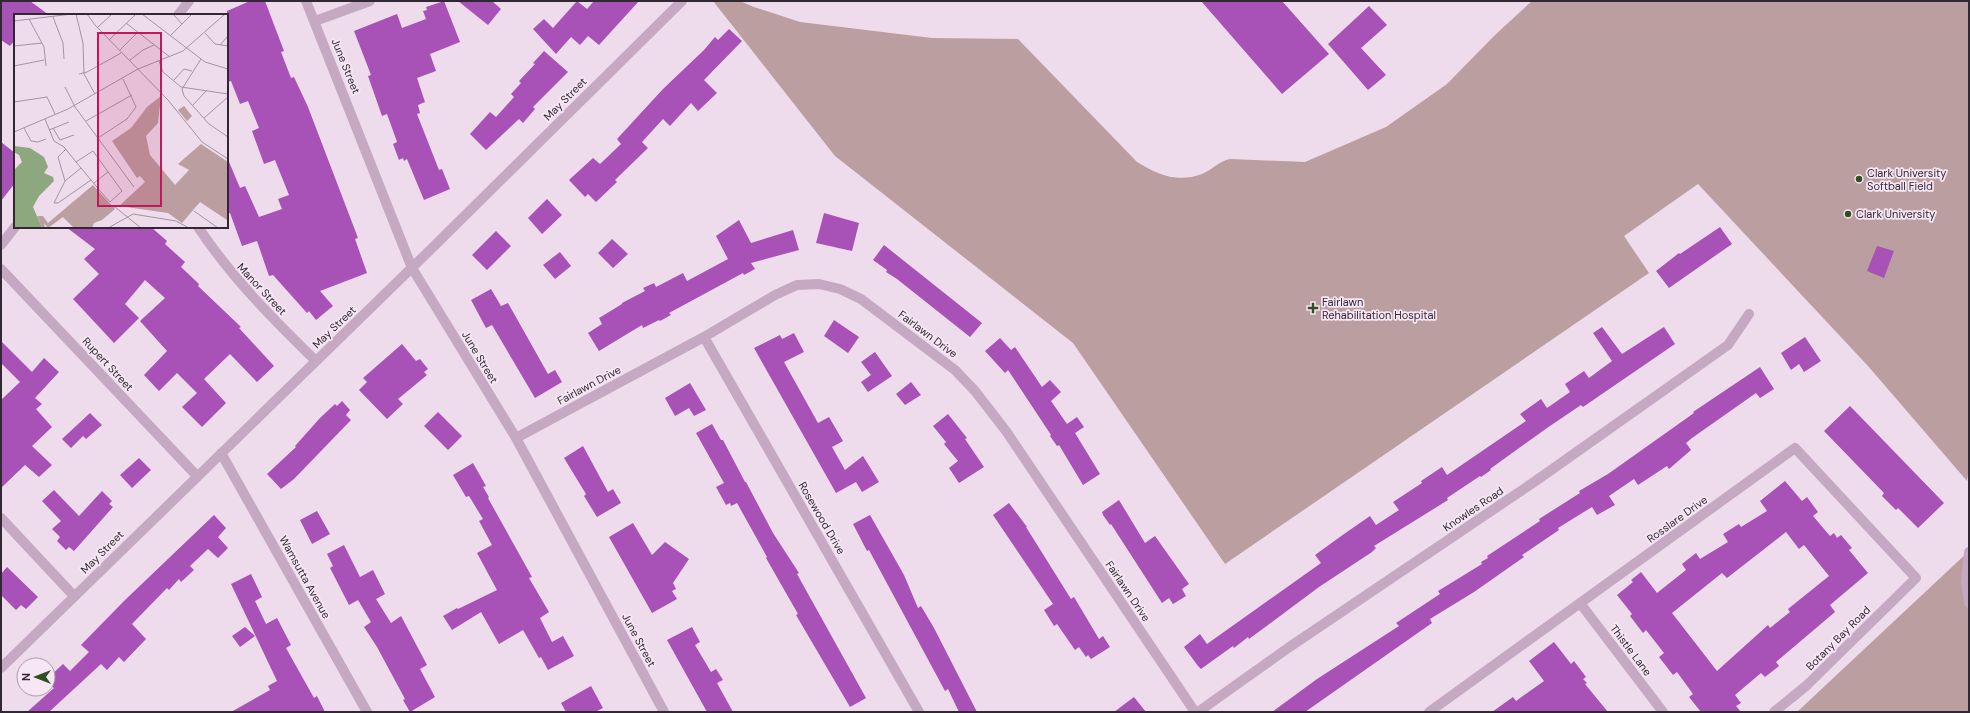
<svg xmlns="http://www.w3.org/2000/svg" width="1970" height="713" font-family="'DM Sans',sans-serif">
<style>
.green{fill:#bb9e9f}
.building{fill:#a851b7;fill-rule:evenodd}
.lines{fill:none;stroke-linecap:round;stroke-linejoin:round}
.minor{stroke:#c5a9c3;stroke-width:10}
.poi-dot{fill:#314f23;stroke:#f7e7f4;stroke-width:1.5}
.labels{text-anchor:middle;stroke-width:3.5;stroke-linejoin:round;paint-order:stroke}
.street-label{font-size:11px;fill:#322833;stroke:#f7e7f4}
.poi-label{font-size:11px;fill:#322833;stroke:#f7e7f4;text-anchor:start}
.inset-road{fill:none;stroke:#a394a2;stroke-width:1}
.view{fill:#c2185b;fill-opacity:0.15;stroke:#c2185b;stroke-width:2}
.inset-edge{fill:none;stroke:#322833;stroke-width:2}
</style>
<rect width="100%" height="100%" fill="#eedcec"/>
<path class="green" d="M713,1H740L754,7L800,22L932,38L1018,39L1137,162C1158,175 1177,183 1202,174C1212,170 1219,161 1230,159L1305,162L1386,127L1447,84L1495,35L1532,1H1969V469L1967,481L1868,366L1698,184L1624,236L1649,273L1225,564L1073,343L835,156Z
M1969,551V712H1797Z"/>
<path class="building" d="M1,1H30L49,15H15V40L10,46L1,40Z
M250,1H265L284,51L281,52L291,78L294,77L308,107L358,238L355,239L367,273L320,291L333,306L316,320L309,311L307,313L273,275L269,276L257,241L242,246L230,213L227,214V157L240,188L245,186L259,217L282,209L278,199L289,195L275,160L264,164L252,131L259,128L248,101L240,104L231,81L227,82V11Z
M444,1L460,42L430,54L436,71L417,78L425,102L418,105L420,113L417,114L439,170L442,169L450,189L424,200L407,159L404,161L403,158L399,160L393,144L397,142L396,139L387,114L382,116L368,76L371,75L354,31L397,14L402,28L426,19L423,11L427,10L426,7Z
M458,1H492L501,9L488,25Z
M577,1L587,9L594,1H639L599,45L588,36L580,45L571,37L556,54L533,29L544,19L553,28Z
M1201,1H1282L1329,54L1282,94Z
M1369,6L1387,25L1361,48L1386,75L1368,90L1328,44Z
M729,29L742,41L704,80L717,93L698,111L691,103L670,126L663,119L642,142L648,148L615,180L617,182L596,202L588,194L585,197L569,180L593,158L600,164L621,144L617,139L663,89L704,50L715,37L718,40Z
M544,51L568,72L533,107L535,109L523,123L519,119L486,150L470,134L490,112L496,117L514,97L511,94L521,83L519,81L535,64L533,63Z
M1,142L15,153V183L1,201Z
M547,199L562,215L542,234L528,218Z
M824,213L859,223L852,251L816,243Z
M739,220L751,243L793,230L799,250L751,263L755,269L744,275L743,273L669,313L671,315L660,321L659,320L643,328L642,325L599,351L588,333L602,324L599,318L622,304V303L645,291L643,288L654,283L656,287L683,273L687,281L728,259L716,236Z
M66,227H151L167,241L165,244L185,262L181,267L199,284L198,286L241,327L239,328L274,366L257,382L230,354L204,379L226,403L202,427L182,407L197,393L177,373L159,391L144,375L167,351L140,321L165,298L145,280L125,304L139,318L114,343L73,299L99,274L84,259L95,249Z
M1720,227L1732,244L1669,288L1656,271L1679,253L1680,254Z
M496,231L511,246L487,270L472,255Z
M612,239L628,254L613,268L598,253Z
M884,245L982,323L970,337L897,279L886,272L887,270L873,260Z
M1877,246L1894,251L1884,278L1867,271Z
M560,252L571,266L555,279L543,265Z
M491,289L501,306L508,303L548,374L555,370L562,382L535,398L492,325L486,328L471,300Z
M834,320L859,337L848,353L824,336Z
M1602,327L1622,354L1664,327L1675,344L1583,407L1581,405L1547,428L1490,469L1491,470L1481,477L1480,476L1447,498L1448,500L1374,546L1376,548L1372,552L1319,587L1249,639L1248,637L1234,648L1233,646L1201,669L1198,666L1184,647L1200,634L1207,644L1321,563L1315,555L1344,534L1370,516L1376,525L1399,510L1393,502L1422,483L1421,481L1442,467L1447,475L1526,421L1520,414L1541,399L1547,408L1570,392L1565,384L1584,371L1589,378L1612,361L1593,333Z
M794,333L804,352L784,362L818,423L829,417L843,441L832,447L845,470L863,456L879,482L862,492L856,482L836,493L754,348L780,335L782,339Z
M1805,337L1821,361L1804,372L1799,364L1791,370L1781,353Z
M1000,338L1011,350L1015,347L1042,387L1050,380L1061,392L1051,401L1067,424L1077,417L1084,427L1075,433L1100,474L1083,485L1059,445L1057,446L1050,436L1051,435L1008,370L1005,373L985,351Z
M1,341L32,372L44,358L59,372L35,398L42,404L36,409L52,427L32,446L52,465L39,477L25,465L1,488V400L20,382L1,363Z
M402,344L416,361L420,359L428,369L424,372L427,375L398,399L403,404L387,419L359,390L367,382L363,378Z
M875,352L892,376L868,392L861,382L871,375L861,362Z
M1760,367L1774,389L1760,398L1756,393L1692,438L1686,443L1691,450L1669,469L1667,466L1638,485L1634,479L1609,496L1615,505L1597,515L1592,507L1558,528L1559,530L1522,555L1524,557L1474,592L1430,619L1432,623L1305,712H1272L1317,679L1399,626L1396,623L1440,594L1438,591L1482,564L1481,562L1488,558L1487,556L1540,521L1539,519L1580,493L1579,491L1608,474L1694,413L1693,412Z
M911,382L921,395L905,405L896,394Z
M690,383L706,410L694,416L689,408L675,416L665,398Z
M342,401L350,410L346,415L351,420L294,479L281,489L267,474L296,447L295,446L320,418L335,404L337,406Z
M1850,406L1944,503L1918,528L1898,508L1896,510L1882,496L1884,493L1824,431Z
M438,412L462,436L448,450L424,426Z
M90,413L102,425L86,439L83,436L71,448L62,439Z
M948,414L967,438L965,439L984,467L959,483L949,468L958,461L944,444L946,442L933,426Z
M712,424L721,440H723L745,482H746L773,533L799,573L797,574L866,698L850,707L796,615L798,614L766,558L767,557L737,503L731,506L730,503L726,505L716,487L724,483L696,433Z
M583,446L608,492L613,489L621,503L597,517L584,496L586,494L564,458Z
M139,458L151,470L132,488L120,475Z
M473,463L486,486L483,487L489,497L488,498L532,577L529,578L549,612L540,618L552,642L563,636L574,656L548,670L541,657L539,658L523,630L499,644L481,612L452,630L443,616L457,608L458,609L497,590L477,553L492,545L479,521L483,519L469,496L466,497L453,475Z
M1785,481L1802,501L1807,497L1818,512L1813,516L1830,536L1834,533L1837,538L1841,535L1852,548L1849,550L1868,573L1830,605L1835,612L1776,662L1779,666L1765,677L1761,673L1735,695L1741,703L1736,706L1741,712H1701L1689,697L1693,694L1677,672L1673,675L1659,657L1664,653L1646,630L1643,633L1630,616L1632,614L1617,595L1633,582L1631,580L1641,572L1657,593L1686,570L1682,564L1696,553L1700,559L1728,542L1723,534L1739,524L1741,527L1767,511L1760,501ZM1786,532L1799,549L1804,545L1829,576L1788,609L1790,612L1770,628L1768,625L1717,671L1672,613L1722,573L1727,578Z
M54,490L79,516L102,491L112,501L109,504L113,507L74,551L69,547L66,550L57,541L60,537L52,529L61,521L42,501Z
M1119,500L1145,543L1155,536L1189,584L1182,589L1186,596L1173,604L1169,598L1162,603L1111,524L1110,525L1103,515L1102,512Z
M1009,503L1027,527H1026L1071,599L1074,597L1099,639L1103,636L1110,647L1091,659L1088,655L1086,657L1079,647L1075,650L1057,624L1054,626L1044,610L1053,604L993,515Z
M317,511L330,534L312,544L300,520Z
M214,515L226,528L218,537L228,548L218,558L208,549L190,566L194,570L181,582L179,579L169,590L167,588L132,624L146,639L124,662L119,657L107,670L101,664L49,712H27L54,688L48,682V678L63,664L70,671L89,652L81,645L124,601Z
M870,515L904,575L918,608L921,606L934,628L977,712H959L948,689L945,691L869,550L867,551L853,524Z
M633,523L652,555L665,542L689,559L673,583L676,589L672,591L677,599L652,613L609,537Z
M344,545L360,577L373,570L385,594L376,599L391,623L401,616L427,665L420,669L435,697L410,712L403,700L405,699L377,647L364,627L371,622L358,600L349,605L330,568L333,566L327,554Z
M7,567L38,597L26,609L21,605L16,610L1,595V574Z
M251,574L262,597L255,601L266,624L277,618L291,645L286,648L314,698L317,696L325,712H231L270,690L268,686L277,681L231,584Z
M245,627L255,636L240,647L232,636Z
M692,627L700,642L695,645L711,672L716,669L723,680L717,683L733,712H707L667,640Z
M1554,642L1571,664L1574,661L1586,677L1583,679L1587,683L1585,684L1608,712H1492L1513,697L1516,701L1544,681L1529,661Z
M591,686L603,708L595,712H566L561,703Z
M1134,697L1146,712H1114Z"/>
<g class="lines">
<path class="minor" d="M306,1L412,268L516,438L664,712
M178,15L189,1
M315,21L370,1
M198,227C232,278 272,318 316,361
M1,245L15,227
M1,269L197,476
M704,337L919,712
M516,438L704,337L775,295L797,285L819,284L840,289L861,299L955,370L975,391L1006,431L1195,712
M221,453L367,712
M1,518L74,596
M1969,552L1966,582L1969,603
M1580,603L1663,712
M1,668L425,255L682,1
M1198,712L1288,648L1537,480L1728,345L1749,314
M1429,712L1795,448L1916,578L1806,686L1774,712"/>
</g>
<g class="poi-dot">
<circle cx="1859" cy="179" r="4"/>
<circle cx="1848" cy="214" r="4"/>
<path d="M1311 302h4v4h4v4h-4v4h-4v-4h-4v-4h4z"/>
</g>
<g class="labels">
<g class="street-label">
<text transform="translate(346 66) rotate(68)" y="4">June Street</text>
<text transform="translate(565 99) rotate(-45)" y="4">May Street</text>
<text transform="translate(262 289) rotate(47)" y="4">Manor Street</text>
<text transform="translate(334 327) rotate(-44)" y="4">May Street</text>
<text transform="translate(928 334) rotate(37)" y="4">Fairlawn Drive</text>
<text transform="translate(480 357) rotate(59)" y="4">June Street</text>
<text transform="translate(108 364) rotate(47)" y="4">Rupert Street</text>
<text transform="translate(589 385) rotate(-28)" y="4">Fairlawn Drive</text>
<text transform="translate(1473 509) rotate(-34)" y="4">Knowles Road</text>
<text transform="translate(822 518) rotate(60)" y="4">Rosewood Drive</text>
<text transform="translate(1677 519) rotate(-36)" y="4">Rosslare Drive</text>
<text transform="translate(102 552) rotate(-45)" y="4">May Street</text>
<text transform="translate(305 577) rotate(61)" y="4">Wamsutta Avenue</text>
<text transform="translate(1128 591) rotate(56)" y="4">Fairlawn Drive</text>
<text transform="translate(1838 638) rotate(-45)" y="4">Botany Bay Road</text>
<text transform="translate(639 640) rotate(62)" y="4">June Street</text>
<text transform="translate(1631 650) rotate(53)" y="4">Thistle Lane</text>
</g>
<g class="poi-label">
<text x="1867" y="177">Clark University<tspan x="1867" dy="13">Softball Field</tspan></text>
<text x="1856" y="218">Clark University</text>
<text x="1322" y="306">Fairlawn<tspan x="1322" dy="13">Rehabilitation Hospital</tspan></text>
</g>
</g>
<g transform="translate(14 14)">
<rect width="214" height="214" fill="#eedcec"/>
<path d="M147,82L144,109L132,122L136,141L161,171L175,156L164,150L187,130L214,148L213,206L186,188L168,209L154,199L105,192L131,168L126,162L123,164L98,127L117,114L133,93ZM170,92L178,102L173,107L164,96ZM79,171L101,195L88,206L80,209L78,214H60L49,203L34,214L30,209L31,214H28L23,202H29L34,209Z" fill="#bb9e9f"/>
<path d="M0,132L16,134L30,143L34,153L30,159L39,163L40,167L25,182L19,193L28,214H0V156L8,148L5,141L0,138Z" fill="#8da87e"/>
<path class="inset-road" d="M62,0L69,29L70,60L81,80M73,0L81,11L154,86L188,128L214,145M128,0L191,48L214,55M159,0L168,10M39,3L49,29L50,45M15,5L30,33L32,52M0,7L58,0M112,9L156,43M83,14L98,0M191,19L201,30L214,32M156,22L178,0M95,26L122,0M206,31L214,22M0,32L28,29M105,37L124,18M187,45L168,75L170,82L195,110L214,123M115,47L129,36L140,31M145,47L149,58L167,73L214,80M0,52L30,46M65,60L73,58L107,39M160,66L170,55L178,57M51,73L61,93L120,173M0,88L33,83L41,100M179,91L192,77M190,104L214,83M31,105L40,127L50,133L62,148L87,178L96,188L108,177L79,137L62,148M72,107L118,81M10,114L17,127L24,128L32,125M39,114L46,126L60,121M35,116L55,108M0,118L54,95L124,55L169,37L211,0M84,124L113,105L122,93L109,65M52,135L44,143L51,167L40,189H44L77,166M51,167L67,154M80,169L94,158M93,192L101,193L127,214M180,197L204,214M94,214L119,200L162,207L175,214"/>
<path class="view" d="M84,19H147V192H84Z"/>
<rect width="214" height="214" class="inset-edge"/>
</g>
<rect width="1970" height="713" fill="none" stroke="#322833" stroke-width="4"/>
<g transform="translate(36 677) rotate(270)"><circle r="19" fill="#f7e7f4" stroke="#a89ba7"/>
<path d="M0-3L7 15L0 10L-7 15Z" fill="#314f23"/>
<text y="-6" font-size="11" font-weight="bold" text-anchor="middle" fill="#322833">N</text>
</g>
</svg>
